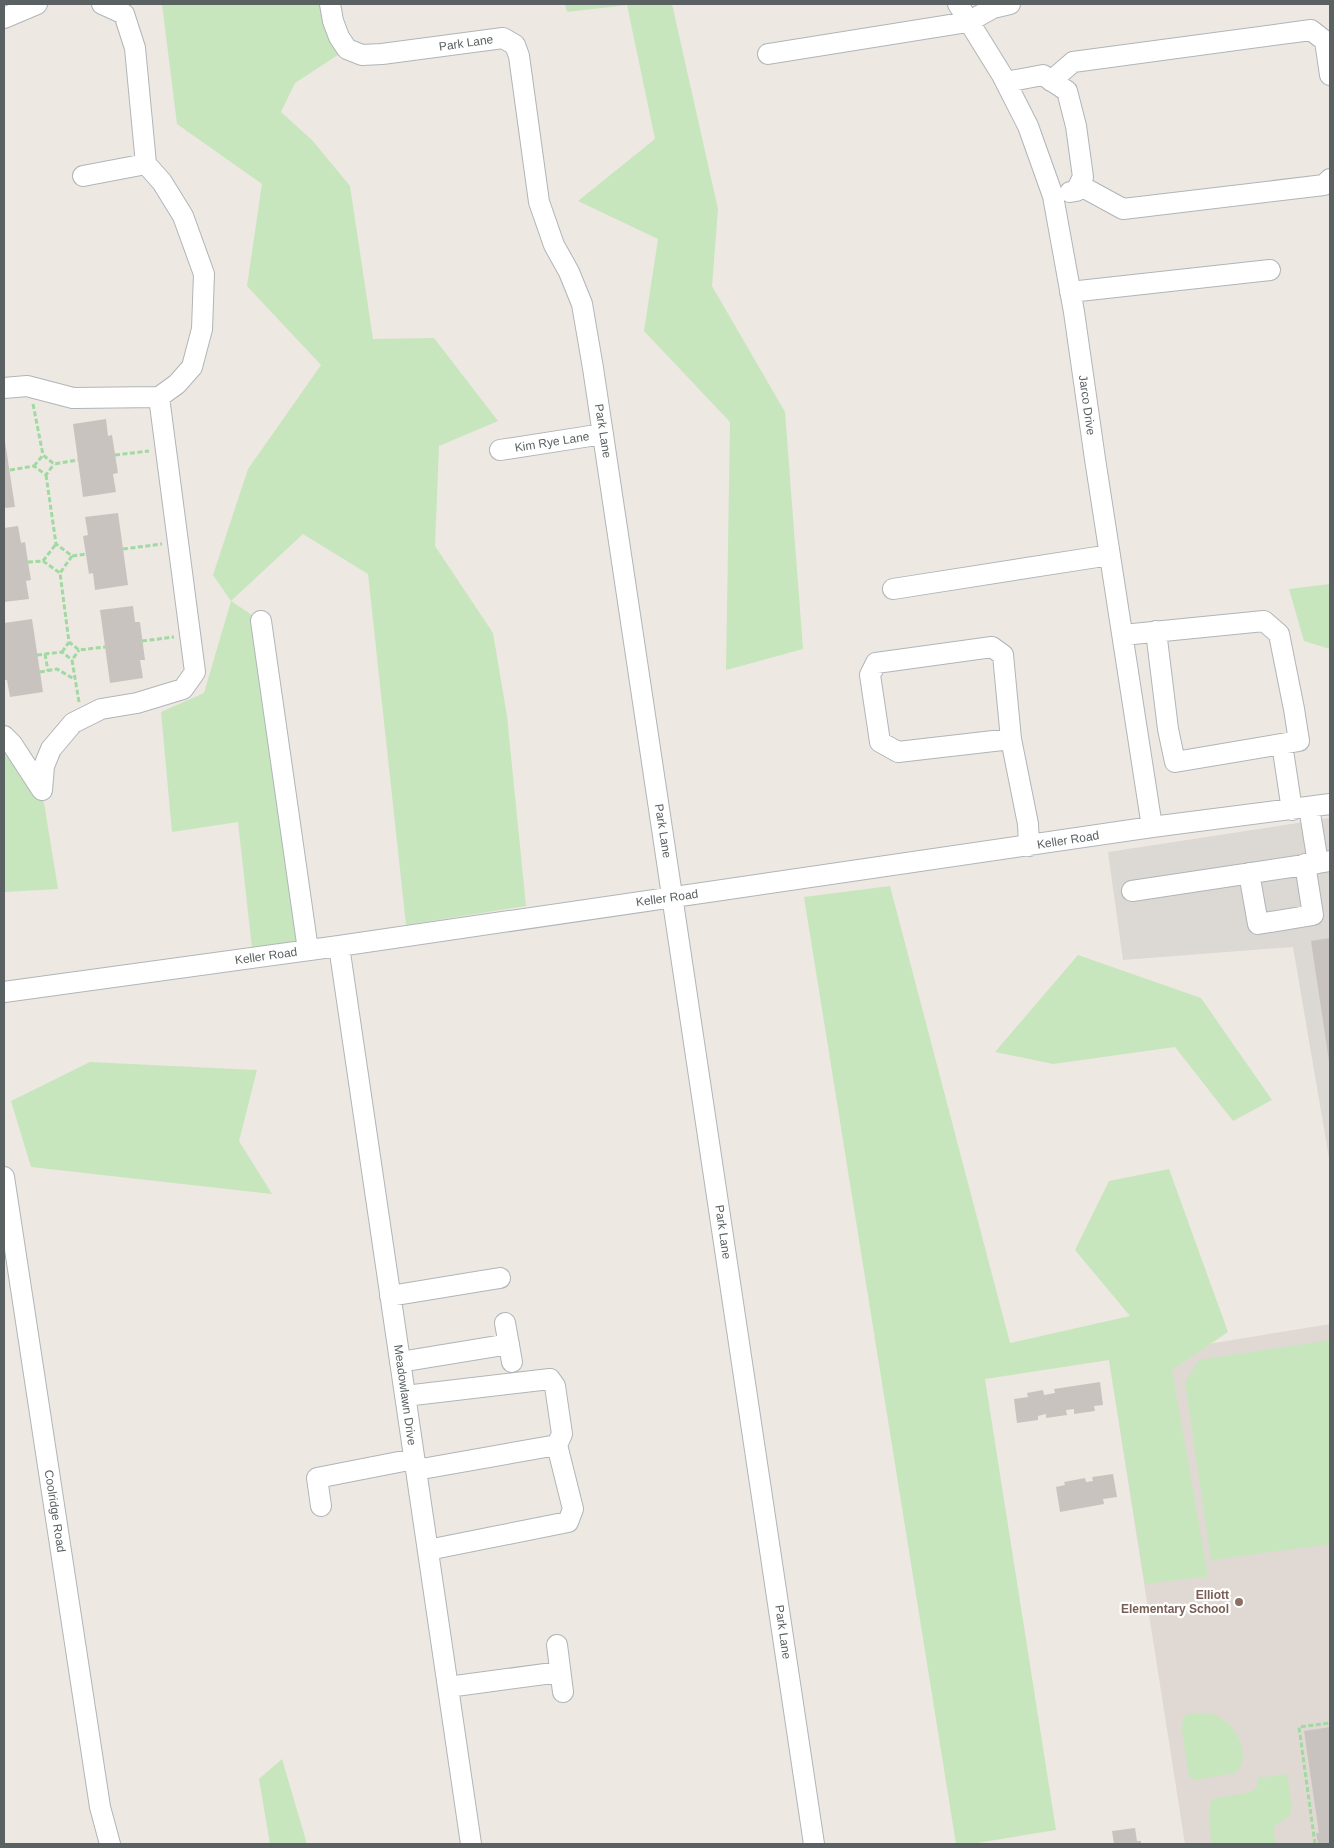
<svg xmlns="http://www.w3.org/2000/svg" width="1334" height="1848" font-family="Helvetica,sans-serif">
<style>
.industrial{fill:#dcd8d4}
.education{fill:#e0d9d3}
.green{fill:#c7e6bd}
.building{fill:#c9c3bf}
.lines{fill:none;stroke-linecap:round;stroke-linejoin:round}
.minor-casing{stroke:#b0b5b8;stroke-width:22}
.path{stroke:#a0d9a1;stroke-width:3;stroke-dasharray:5 2.5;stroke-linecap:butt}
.minor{stroke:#fff;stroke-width:20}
.education-dot{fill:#8d6e63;stroke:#fff;stroke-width:2}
.labels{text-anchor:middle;stroke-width:4.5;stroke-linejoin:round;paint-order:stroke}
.street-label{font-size:12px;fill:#5a6163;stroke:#fff}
.education-label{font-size:12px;font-weight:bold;fill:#785e54;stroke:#fff;text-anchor:end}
</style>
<rect width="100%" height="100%" fill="#eee8e2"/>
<path class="industrial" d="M1330,818V1164L1293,947L1123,960L1108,852Z"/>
<path class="education" d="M1330,1324V1844H1185L1109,1360Z"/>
<path class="green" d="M162,4H330L347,49L295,83L281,112L312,140L350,186L373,339L434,338L498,421L439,446L435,546L493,633L507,716L526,906L406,925L368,574L303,534L231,601L261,621L308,950L253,957L238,822L172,832L161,712L204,693L231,601L213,575L248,469L321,365L247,286L262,184L177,124Z
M565,4H672L718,209L712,286L785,412L803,649L726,670L730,422L644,331L658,239L578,201L655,139L627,5L567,12Z
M1330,584V649L1304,641L1289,589Z
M4,736L42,790L58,889L4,892Z
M890,886L1010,1343L1130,1316L1075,1250L1109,1181L1169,1169L1228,1332L1172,1370L1208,1576L1145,1584L1109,1360L985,1379L1056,1830L971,1844H956L804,897Z
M1078,955L1201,998L1272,1100L1233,1121L1175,1047L1053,1064L995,1052Z
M90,1062L257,1070L239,1141L272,1194L31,1167L11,1101Z
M1330,1340V1544L1211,1560L1185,1382L1199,1360Z
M1191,1713C1198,1714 1205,1713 1211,1714C1230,1718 1247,1743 1242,1762C1241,1766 1238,1770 1236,1773L1193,1780L1189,1777L1182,1731L1183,1717Z
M282,1759L307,1844H270L259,1779Z
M1287,1774L1292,1807L1290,1815L1274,1827L1275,1844H1212C1210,1831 1205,1810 1213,1799L1251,1792L1256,1789L1258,1778Z"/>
<path class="building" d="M106,419L108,436L112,435L118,473L113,474L116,492L83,497L73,424Z
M4,435L15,507L4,508Z
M118,513L128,585L95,590L93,573L89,574L83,536L88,535L85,517Z
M18,526L21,543L25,542L28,562L31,580L26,581L29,599L4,602V528Z
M133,606L135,622H140L145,660H140L143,678L110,683L100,610Z
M32,619L43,692L10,697L7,680H4V623Z
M1330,938V1061H1329L1311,941Z
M1100,1382L1103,1405L1094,1406L1095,1411L1074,1414V1409L1066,1410L1067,1415L1046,1418V1414L1038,1416V1420L1017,1423L1014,1399L1028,1397L1027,1393L1043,1390L1044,1395L1055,1393L1054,1389Z
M1113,1474L1117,1497L1103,1499L1104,1504L1060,1512L1056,1487L1065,1485L1064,1482L1085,1478L1086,1482L1093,1481L1092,1477Z
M1330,1727V1844H1318L1316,1833H1319L1304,1731Z
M1135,1828L1137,1841H1141V1844H1114L1112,1831Z"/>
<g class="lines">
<g class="minor-casing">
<path id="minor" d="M330,4L333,21L339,37L347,49L362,55L382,54L503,38L515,45L519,56L539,202L554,245L569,272L582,304L593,368L814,1844
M958,4L1002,75L1028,126L1053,196L1074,312L1095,459L1152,827
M4,18L37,4
M768,54L968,22L993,8L1010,4
M1051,81L1073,62L1311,30L1325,41L1330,75
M1006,82L1043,75L1067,91L1076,126L1083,177L1076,191L1070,192
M83,176L146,164
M1079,185L1123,209L1324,185L1330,179
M1070,292L1270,270
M4,388L27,386L73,398L159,397L177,384L192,367L202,329L204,274L183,216L162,182L146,164L135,48L124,14L102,4
M500,450L603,434
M893,589L1110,555
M261,621L308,950
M1123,635L1264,621L1279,634L1294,709L1299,741L1175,762L1168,729L1156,631
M4,736L12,744L42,790
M1011,739L1003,655L992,647L876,663L870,675L880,742L898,752L1011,739L1028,824L1029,846
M1282,744L1292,810
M42,790L44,766L51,749L73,723L101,709L137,703L183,689L195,672L159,397
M1309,807L1318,863L1330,861
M1249,873L1258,924L1313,915L1305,864
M1132,891L1318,863
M339,946L471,1844
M4,992L339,946L1152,827L1330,804
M4,1177L100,1807L110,1844
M390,1296L500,1278
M505,1323L512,1362
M400,1362L509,1344
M405,1396L550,1379L555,1386L562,1434L557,1445L416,1470
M321,1506L317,1478L414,1459
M428,1550L568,1522L573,1509L557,1445
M557,1645L563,1692
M448,1687L560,1672"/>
</g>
<path class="path" d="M33,404L43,455L54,464L78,460
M115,455L149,451
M34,466L43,455
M10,470L34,466L46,475L54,464
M46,475L56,544L72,556L86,554
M123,549L162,544
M72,556L60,573L69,642L79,650L105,647
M43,561L56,544
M28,562L43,561L60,573
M142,641L174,637
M62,652L69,642
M45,654L48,671
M37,655L62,652L72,660
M40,672L57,669L74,679
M79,702L72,660L79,650
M1315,1844L1299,1727L1330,1723"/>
<use href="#minor" class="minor"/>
</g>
<circle class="education-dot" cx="1239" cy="1602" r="5"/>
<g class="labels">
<g class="street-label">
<text transform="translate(466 43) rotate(-8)" y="4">Park Lane</text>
<text transform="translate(1087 405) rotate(82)" y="4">Jarco Drive</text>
<text transform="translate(603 431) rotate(81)" y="4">Park Lane</text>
<text transform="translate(552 442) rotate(-9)" y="4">Kim Rye Lane</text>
<text transform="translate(663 831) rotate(81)" y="4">Park Lane</text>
<text transform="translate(1068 840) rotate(-9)" y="4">Keller Road</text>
<text transform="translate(667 898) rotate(-8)" y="4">Keller Road</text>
<text transform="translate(266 956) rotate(-8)" y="4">Keller Road</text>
<text transform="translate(723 1232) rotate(82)" y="4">Park Lane</text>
<text transform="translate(405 1395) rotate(82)" y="4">Meadowlawn Drive</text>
<text transform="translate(55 1511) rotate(81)" y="4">Coolridge Road</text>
<text transform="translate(783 1632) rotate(82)" y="4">Park Lane</text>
</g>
<g class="education-label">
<text x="1229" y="1599">Elliott<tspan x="1229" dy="14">Elementary School</tspan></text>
</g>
</g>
<rect width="1334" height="1848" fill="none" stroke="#5a6163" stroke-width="10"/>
</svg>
